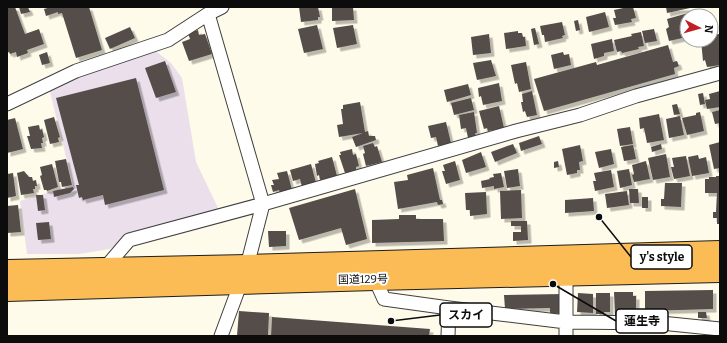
<svg xmlns="http://www.w3.org/2000/svg" width="727" height="343" font-family="Bitter,'Noto Sans JP',serif">
<style>
.industrial{fill:#eadfeb}
.building{fill:#544d48;filter:url(#shadow)}
.lines{fill:none;stroke-linecap:round;stroke-linejoin:round}
.minor-casing{stroke:#3f3f3f;stroke-width:15}
.trunk-casing{stroke:#1d1d1d;stroke-width:24}
.minor{stroke:#fff;stroke-width:13}
.trunk{stroke:#fbbc55;stroke-width:22}
.labels{text-anchor:middle;stroke-width:4;stroke-linejoin:round;paint-order:stroke}
.street-label{font-size:11px;fill:#0c0c0c;stroke:#fff}
.leader{fill:none;stroke:#0c0c0c;stroke-width:1.5}
.callout-dot{fill:#0c0c0c;stroke:#fff;stroke-width:1.5}
.callout{fill:#fff;stroke:#0c0c0c;stroke-width:1.5}
.callout-label{font-size:12px;text-anchor:middle;font-weight:bold;fill:#0c0c0c}
</style>
<defs>
<filter id="shadow"><feDropShadow dx="3.5" dy="3.5" stdDeviation="0" flood-color="#0004"/></filter>
</defs>
<rect width="100%" height="100%" fill="#fffbea"/>
<path class="industrial" d="M153,49L171,63L182,78L196,162L219,210L126,238L110,249L79,254H27L20,201L73,185L49,88Z"/>
<path class="building" d="M7,7H15L25,34L39,29L44,44L27,50L28,53L17,57L16,52L10,54L9,52L7,53Z
M19,7H28L30,12L21,14Z
M51,7H89L102,50L76,58L62,13L58,14V12L46,16L44,9Z
M299,7H318L320,17H318V20L301,22Z
M332,7H353L354,20L332,21Z
M628,7H633L636,18L631,19L632,22L615,25L613,18H616L614,10Z
M666,7H689L690,8L667,13Z
M605,12L609,27L589,32L586,17Z
M688,13L689,16H687V37L669,41L666,29L669,27L667,19Z
M578,20L580,30L576,31L574,21Z
M562,22L565,35L562,36L563,38L545,42L544,35H542L540,26Z
M317,25L323,49L304,53L298,29Z
M353,25L357,44L337,48L333,28Z
M130,27L135,38L110,49L105,38Z
M535,28L539,44L534,45L531,29Z
M654,29L657,41L645,43L642,31Z
M198,30L199,35L205,34L212,54L189,61L182,42L190,39L188,33Z
M518,31V33H522L523,37H525L526,46L506,49L504,33Z
M641,32L644,46L638,47L639,49L622,53L621,51L617,52L614,40L632,36L631,34Z
M489,34L491,53L473,55L471,37Z
M719,34L720,41V65L707,67L705,60L703,61L701,40H711V35Z
M612,39L614,51L604,53V56L594,59L591,44Z
M668,45L673,62L677,61L679,66L674,68L675,74L544,111L534,79L596,62L597,65Z
M47,52L50,63L42,65L39,55Z
M563,52L564,55L569,54L571,65L554,69L551,55Z
M491,60L496,76L477,80L473,63Z
M165,61L176,92L156,98L145,68Z
M526,62L531,89L519,92L517,83L515,84L511,65Z
M136,78L164,190L105,205L103,195L83,200L82,197L79,198L76,185H79L56,98Z
M499,83L502,101L483,105L481,96L479,97L478,88Z
M468,84L471,95L447,102L444,90Z
M532,91L537,115L527,117L525,111L523,112L521,102H523L522,94Z
M720,91V107L707,109L705,100L710,99L709,94Z
M703,93L705,104L700,105L698,94Z
M471,98L474,110L454,115L451,103Z
M360,102L365,132L368,131L369,136H375L376,140L356,147L352,137L363,133L339,137L337,125L343,124L341,109H343V105Z
M677,104L680,114L674,115L672,105Z
M499,106L504,128L488,131L487,128L484,129L479,111Z
M720,110V123L715,124L712,112Z
M474,112L477,133H475L476,136L468,138L466,128L461,129L459,115Z
M700,112L704,131L687,135L682,118L696,115V113Z
M659,114L664,140L647,143L644,128L640,129L639,118Z
M680,116L684,135L669,138L666,119Z
M54,117L60,137L58,138L59,142L50,144L44,120Z
M15,118L23,149L7,153V120Z
M446,122L451,143L438,146L436,137L431,138L428,126Z
M39,125L40,130L42,129L44,137L42,138L43,143H41L42,148L31,149L27,136H30L28,127Z
M630,127L633,144L620,146L617,129Z
M539,136L542,144L521,151L519,143Z
M720,142V168L714,169L709,145Z
M373,143L375,147L377,146L382,162L366,166L363,154L365,153L363,146Z
M513,144L517,153L495,162L491,152Z
M661,144L662,149L652,152L651,147Z
M580,145L583,161L579,162L580,170H577V173L567,175L562,149Z
M633,145L636,159L624,161L621,147Z
M352,149L353,155L356,154L359,166L356,167V170L345,173L339,155H341L340,152Z
M611,149L614,164L599,168L595,152Z
M481,152L486,167L466,173L462,160Z
M666,154L670,177L653,180L648,158Z
M698,155L699,159L706,157L709,173L692,176L688,157Z
M686,156L690,176L674,179L671,167H674L672,158Z
M332,157L337,176L320,180L319,175L317,176L315,164L319,163L318,161Z
M66,159L72,185L62,187L61,182H59L55,161Z
M455,161L460,180L446,184L442,171H445L443,165Z
M558,161L559,167L554,168V162Z
M646,161L650,179L634,182L632,175L634,174L632,165Z
M52,164L58,187L47,191V190H44L40,176L42,175L40,167Z
M311,164L316,183L302,187L300,179L293,181L290,170Z
M433,168L440,200H442L443,204L438,205L437,202L398,209L394,182L408,180L407,175Z
M518,169L520,186L507,188L504,171Z
M629,169L632,185L620,188L617,171Z
M611,170L614,187L595,191L593,181H596L594,173Z
M24,171L29,177H32L33,181L36,180L37,186H35V189H33L34,193L21,195L17,173Z
M287,171L292,190L280,193L279,190L273,192L271,185H274L272,180L279,179L277,173Z
M13,173L16,196L7,198V174Z
M501,173L504,187L494,189V186L482,188L481,181L490,179L489,178L494,177L493,174Z
M716,176H720V224H717V218H713V212H716L717,193H705V179H709V177H716Z
M665,183H682L681,207L661,206V199H664Z
M73,187L74,189L70,193L54,197L53,191Z
M355,189L367,239L346,245L341,228L299,240L289,208Z
M629,189H638L639,203H630Z
M521,190L522,218L501,219L500,191Z
M627,191L629,205L607,208L605,194Z
M486,192L487,214L470,216V210H466L465,193Z
M36,195H43L45,210L38,211Z
M642,197H648V208H642Z
M593,198L594,211L565,213V200Z
M18,205L21,232L7,233V206Z
M399,215H416V219H443L444,241L372,243V220L399,219Z
M511,221H527L528,240L513,241V232H521V226H511Z
M49,222L51,239L38,240L36,223Z
M268,231H286V246L269,247Z
M713,290V309L645,311V291Z
M614,292H633V296H636V314L615,316Z
M578,293L593,294V313L577,312Z
M596,293H610V312H604V314H596Z
M563,294V313L550,314V308L505,309L504,295Z
M239,311L269,313L268,336H237Z
M698,312H706L707,318H698Z
M272,317L430,329L429,336H271Z"/>
<g class="lines">
<g class="minor-casing">
<path id="minor" d="M7,104L76,71L168,40L208,14
M105,268L129,240L263,204L516,131L580,115L636,96L720,73
M375,279L384,299L449,308L566,322L661,323L720,329
M221,336L247,266L263,204L208,14L222,7
M448,336L449,308
M566,336V275"/>
</g>
<g class="trunk-casing">
<path id="trunk" d="M7,271L247,266L720,252
M7,290L375,279L720,271"/>
</g>
<use href="#minor" class="minor"/>
<use href="#trunk" class="trunk"/>
</g>
<g class="labels">
<g class="street-label">
<text transform="translate(363 279) rotate(-1)" y="4">国道129号</text>
</g>
</g>
<path class="leader" d="M599 217L631 257M391 321L440 315M553 284L616 321"/>
<g class="callout-dot">
<circle cx="599" cy="217" r="4"/>
<circle cx="391" cy="321" r="4"/>
<circle cx="553" cy="284" r="4"/>
</g>
<g class="callout">
<rect x="631" y="245" width="61" height="24" rx="4"/>
<rect x="440" y="303" width="52" height="24" rx="4"/>
<rect x="616" y="309" width="52" height="24" rx="4"/>
</g>
<g class="callout-label">
<text x="662" y="261">y's style</text>
<text x="466" y="319">スカイ</text>
<text x="642" y="325">蓮生寺</text>
</g>
<rect width="727" height="343" fill="none" stroke="#0c0c0c" stroke-width="16"/>
<g transform="translate(699 28) rotate(96)"><circle r="19" fill="#ffffff" stroke="#9e9e9e"/>
<path d="M0-3L7 15L0 10L-7 15Z" fill="#bf2025"/>
<text y="-6" font-size="11" font-weight="bold" text-anchor="middle" fill="#0c0c0c">N</text>
</g>
</svg>
